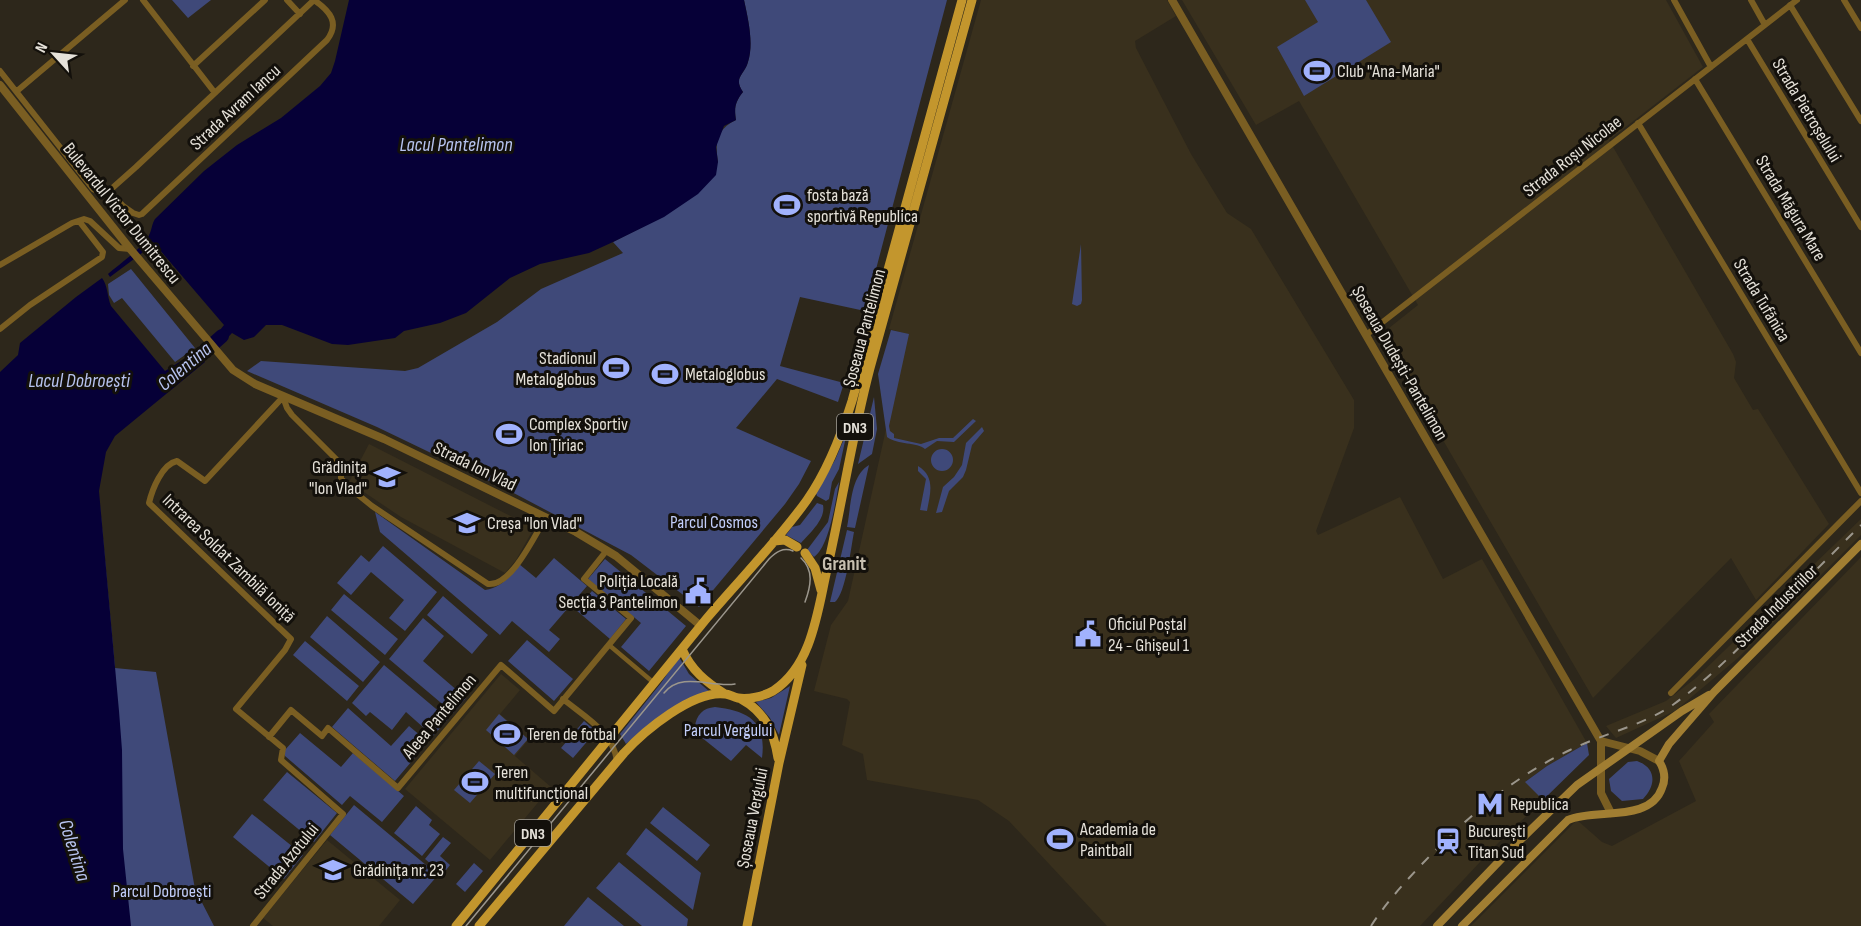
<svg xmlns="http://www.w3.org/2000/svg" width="1861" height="926" font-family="'Sofia Sans Condensed',sans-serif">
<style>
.built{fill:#39301d}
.green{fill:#3f4979}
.water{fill:#060037}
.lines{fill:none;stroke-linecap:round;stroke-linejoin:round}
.river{stroke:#060037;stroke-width:14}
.pedestrian{stroke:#7a5e22;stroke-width:4.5}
.minor{stroke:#7a5e22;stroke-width:6}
.tertiary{stroke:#7a5e22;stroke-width:8}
.secondary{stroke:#a17e32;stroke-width:8}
.primary{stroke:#c3962d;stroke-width:9}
.tram{stroke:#9b968c;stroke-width:1.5}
.rail{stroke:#9b968c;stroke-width:2;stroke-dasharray:10 10;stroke-linecap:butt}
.labels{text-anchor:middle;stroke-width:6;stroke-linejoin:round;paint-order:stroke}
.shield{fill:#13100b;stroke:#a6a29b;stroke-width:1.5}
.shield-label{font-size:16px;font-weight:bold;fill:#e5e1d9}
.poi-label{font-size:18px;fill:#e5e1d9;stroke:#13100b;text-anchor:start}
.street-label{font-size:18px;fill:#e5e1d9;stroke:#13100b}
.park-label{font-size:18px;fill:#c2cefa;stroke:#13100b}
.water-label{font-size:20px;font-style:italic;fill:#b7c3ef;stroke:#13100b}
.neighbourhood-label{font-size:20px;font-weight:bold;fill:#c7bfb0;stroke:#13100b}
</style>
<rect width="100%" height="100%" fill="#2d271b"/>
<path class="built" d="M981,0H1167L1176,16L1135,41L1136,48L1191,154L1227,213L1251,229L1354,400V428L1316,531L1318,535L1400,497L1443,579L1482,559L1587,743L1547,766L1526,781L1543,800L1496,845L1420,926H1107L1009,821L978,800L867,780L863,754L842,745L850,702L847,699L814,691L831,625L848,601L907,334L889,329Z
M1182,0H1666L1703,67L1609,140L1733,354L1736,362L1734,378L1753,410L1758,409L1829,524L1756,600L1731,558L1593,698L1422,404L1379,336L1418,305L1299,101L1256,125Z
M369,444L534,528L516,560L505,573L401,517L349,482Z
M1861,519V535L1738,658L1675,711L1616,738L1606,726L1666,701L1696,678Z
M1861,557V926H1471L1577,820L1602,842L1612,846L1696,801L1679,761L1714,722L1709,714Z
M501,674L520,690L500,714L529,739L515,756L551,787L490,860L405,789Z
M327,840L400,900L379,926H273L263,918Z"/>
<path class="green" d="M172,0H211L188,18Z
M744,0H947L865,311L800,297L780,366L844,383L838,402L777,379L736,428L811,461L799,484L785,504L699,607L631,555L508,490L377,427L247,371L261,361L405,371L418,368L497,322L541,289L623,253L613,242L664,216L718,162C715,142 716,130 736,120C734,108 735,102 743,92C733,77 744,76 748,62C754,43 748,19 744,0Z
M1305,0H1366L1391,42L1304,96L1277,47L1318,22Z
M1081,244L1082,300L1081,304L1077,306L1072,304Z
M131,269L195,348L175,362L122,298L114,303L109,295L108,284Z
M891,330L909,334L889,426L890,431L894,434V438L921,444L939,438H953L973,419L976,421L954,442L937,441L925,449C917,442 898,445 887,437L878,374Z
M874,397L877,429L872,454L858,464Z
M982,427L984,431L972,445L966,470L963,477L949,491L942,512L936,513L943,487L954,477L962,465L966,443Z
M847,432L839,469L832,482L829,499L826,501L817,496L816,493L835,460Z
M931 460a11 11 0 1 1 22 0a11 11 0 1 1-22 0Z
M869,465L855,528L847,527C851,508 850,476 869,465Z
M918,466C936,477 930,494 927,511L920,510L926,479L918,471Z
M839,482C836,501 829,547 814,557L807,550L828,522L835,489Z
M817,503L823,505C826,519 810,533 801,543L786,535L792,527L800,525Z
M100,506L115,668L156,672L195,889L214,926H111Z
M375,512L485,590C502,588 509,576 519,564L536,578L554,558L587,586L549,630L560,639L549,652L512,621L500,635L380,532Z
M847,530L854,532C851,547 846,593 835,602H830Z
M383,546L437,592L405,631L389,618L404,600L371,572L351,595L337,583L361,555L369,562Z
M605,559L686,626L649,671L621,647L641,623L588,579Z
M592,591L626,619L610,639L576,610Z
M344,594L398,639L385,655L331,610Z
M443,596L488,635L472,654L427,615Z
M327,616L380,662L363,682L310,637Z
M423,618L444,636L423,661L466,698L453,713L389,659Z
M527,640L573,679L554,701L508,661Z
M305,641L359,686L347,701L293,655Z
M679,657L689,674L710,692L646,727L626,744L620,734L661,683Z
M384,665L448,719L433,736L406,712L392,730L370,712L366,716L352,703Z
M790,686L779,735L770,718L756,702L771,698Z
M715,707C747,711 767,720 762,758L746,745L731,761L696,733L698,730L695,727C696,715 703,708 715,707Z
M348,708L391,746L409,726L428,742L395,781L332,727Z
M499,714L528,739L514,755L486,730Z
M584,721L596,731L573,758L561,748Z
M300,733L341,767L353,753L404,796L382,822L350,796L342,805L285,756V750Z
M1587,743L1589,755L1543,800L1525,782L1547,766Z
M479,761L495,774L470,803L454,790Z
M1637,761C1657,768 1656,786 1643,799L1622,801L1611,791L1609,779L1628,762Z
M287,772L337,813L314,842L263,800Z
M354,805L438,875L413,904L330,835Z
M416,806L432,820L429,825L440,834L422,856L394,833Z
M663,807L710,845L697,861L650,823Z
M252,814L303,855L284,879L233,837Z
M646,828L701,873L693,910L626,854Z
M443,837L451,843L440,856L450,865L443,874L425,859Z
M619,862L688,919L687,926H642L596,888Z
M474,863L483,871L465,892L456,884Z
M588,897L624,926H564Z"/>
<path class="water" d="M349,0H744C748,19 754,43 748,62C744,76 733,77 743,92C735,102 734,108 736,120L724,126L716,147L718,162L716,175L698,194L664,217L613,242L589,253L540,264L510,278L466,313L440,323L404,331L395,338L348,345L332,344L282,325H266L254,337L244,340L232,333L218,348L212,340L224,325L153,242L142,253L110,277L108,274C119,264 145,247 150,233C152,228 152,224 155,219L204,171L237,145L281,118L320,86L331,73L335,61Z
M102,278C108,286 107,296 111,306L165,371L197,351L205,362L115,436L106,452L99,491L119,711L122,750L123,849L131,926H0V372L18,355L20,343L76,297Z"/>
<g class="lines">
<path class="river" d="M187,367L222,336"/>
<path class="pedestrian" d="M609,645L654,683"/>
<path class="minor" d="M143,0L215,93
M287,0L300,14
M1674,0L1711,67
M1751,0L1765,25
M1844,0L1861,28
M1790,5L1861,121
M1747,39L1861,227
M193,66L265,0
M0,71L93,189L103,194L109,191L136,167L314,0C330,11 340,23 327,40L142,214L139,215L133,213L123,206L109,191
M1695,79L1861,353
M17,91L125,0
M1638,123L1861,493
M0,265L72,223L84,219L90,221L119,248L130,249
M0,329L30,305L102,257L103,252L79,221
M1366,335L1797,0
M283,397L287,408L292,415L336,459L341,469V478L346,485L372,506L488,584C511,587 535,535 546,517
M1671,693L1861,501
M563,699C585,717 613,732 617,761
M269,737L291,710L322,736L328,728L398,788L501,665L554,711L631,618L584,579L607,550
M253,926L343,814L281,760L283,748L236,709L285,650L291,639L149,503C152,490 162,464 177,461L205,481L283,397"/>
<path class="tertiary" d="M1172,0L1598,736L1601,741V793L1611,813
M0,85L131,250L233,370L255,384L384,439L576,532L616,556L701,626
M1601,741L1640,751L1659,761"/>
<path class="secondary" d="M1437,926L1509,851L1577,785L1682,711L1709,695
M1462,926L1568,820C1595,808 1650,823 1662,788C1666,779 1664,769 1659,761L1669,744L1714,692L1861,544"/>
<path class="primary" d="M774,541L785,540L797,547
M805,553L815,568L821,590
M682,649C691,670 706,682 725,694
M741,699C765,712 774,732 778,758
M456,926C540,824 623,721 707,618C740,579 777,542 807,500C828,470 841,436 852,401L962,0
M479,926L624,753C644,731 693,690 725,694C729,694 733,697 738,698C748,700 764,696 773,691C790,680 801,663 808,645C817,622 821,597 826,574C842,505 852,436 870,368L972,0
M747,926L779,763L802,665"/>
<path class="tram" d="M801,558C814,570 811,586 805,602
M664,693C682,671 711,688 735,684
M466,926L769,559C776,552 783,547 793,551"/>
<path class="rail" d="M1371,926C1386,903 1404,883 1423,863C1466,818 1513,777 1570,750C1604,733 1643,726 1674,704C1707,680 1736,651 1765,622C1797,589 1829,557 1861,525"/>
</g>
<defs>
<g id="stadium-bare" transform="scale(2.07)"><path d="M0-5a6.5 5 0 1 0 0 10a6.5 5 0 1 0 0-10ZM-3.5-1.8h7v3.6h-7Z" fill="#a1b2fd" stroke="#13100b" stroke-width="2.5" paint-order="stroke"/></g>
<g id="school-bare" transform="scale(2.07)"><path d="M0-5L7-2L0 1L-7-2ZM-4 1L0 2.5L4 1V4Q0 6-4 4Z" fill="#a1b2fd" stroke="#13100b" stroke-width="2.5" paint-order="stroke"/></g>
<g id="civic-bare" transform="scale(2.07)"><path d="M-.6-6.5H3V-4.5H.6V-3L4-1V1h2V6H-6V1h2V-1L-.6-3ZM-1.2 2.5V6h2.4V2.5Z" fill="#a1b2fd" stroke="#13100b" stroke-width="2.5" paint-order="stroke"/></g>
<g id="metro-bare" transform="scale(2.07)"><path d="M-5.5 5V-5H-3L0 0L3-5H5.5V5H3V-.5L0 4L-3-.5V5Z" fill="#a1b2fd" stroke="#13100b" stroke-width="2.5" paint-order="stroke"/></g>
<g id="station-bare" transform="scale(2.07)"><path d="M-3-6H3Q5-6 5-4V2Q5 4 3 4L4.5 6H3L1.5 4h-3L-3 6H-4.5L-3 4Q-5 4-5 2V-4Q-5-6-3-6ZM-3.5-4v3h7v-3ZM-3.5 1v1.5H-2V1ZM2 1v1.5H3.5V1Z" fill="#a1b2fd" stroke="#13100b" stroke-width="2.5" paint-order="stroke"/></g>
</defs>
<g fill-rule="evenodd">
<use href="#stadium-bare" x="1317" y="71"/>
<use href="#stadium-bare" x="787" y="205"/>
<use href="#stadium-bare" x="616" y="368"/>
<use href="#stadium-bare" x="665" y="374"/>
<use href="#stadium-bare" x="509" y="434"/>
<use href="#school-bare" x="387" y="477"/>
<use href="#school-bare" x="467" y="523"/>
<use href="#civic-bare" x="698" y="591"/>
<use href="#civic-bare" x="1088" y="634"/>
<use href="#stadium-bare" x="507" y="734"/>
<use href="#stadium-bare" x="475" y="782"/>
<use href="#metro-bare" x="1490" y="804"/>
<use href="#stadium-bare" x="1060" y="839"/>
<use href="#station-bare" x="1448" y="841"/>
<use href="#school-bare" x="333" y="870"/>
</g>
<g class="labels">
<g class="shield">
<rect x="837" y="414" width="36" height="26" rx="4.5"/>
<rect x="515" y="820" width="36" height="26" rx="4.5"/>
</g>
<g class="shield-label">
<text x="855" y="433">DN3</text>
<text x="533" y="839">DN3</text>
</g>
<g class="poi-label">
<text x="1337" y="77">Club "Ana-Maria"</text>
<text x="807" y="201">fosta bază<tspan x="807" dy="21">sportivă Republica</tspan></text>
<text x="596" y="364" text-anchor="end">Stadionul<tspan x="596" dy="21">Metaloglobus</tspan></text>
<text x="685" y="380">Metaloglobus</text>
<text x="529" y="430">Complex Sportiv<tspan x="529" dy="21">Ion Țiriac</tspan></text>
<text x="367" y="473" text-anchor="end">Grădinița<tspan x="367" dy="21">"Ion Vlad"</tspan></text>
<text x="487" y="529">Creșa "Ion Vlad"</text>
<text x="678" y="587" text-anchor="end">Poliția Locală<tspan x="678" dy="21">Secția 3 Pantelimon</tspan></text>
<text x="1108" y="630">Oficiul Poștal<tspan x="1108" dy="21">24 - Ghișeul 1</tspan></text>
<text x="527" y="740">Teren de fotbal</text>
<text x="495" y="778">Teren<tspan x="495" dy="21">multifuncțional</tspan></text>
<text x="1510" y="810">Republica</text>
<text x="1080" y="835">Academia de<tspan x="1080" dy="21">Paintball</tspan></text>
<text x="1468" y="837">București<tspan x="1468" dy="21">Titan Sud</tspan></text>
<text x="353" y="876">Grădinița nr. 23</text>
</g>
<g class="street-label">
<text transform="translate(235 107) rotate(-43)" y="6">Strada Avram Iancu</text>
<text transform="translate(1807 110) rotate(59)" y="6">Strada Pietroșelului</text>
<text transform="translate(1572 156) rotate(-38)" y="6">Strada Roșu Nicolae</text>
<text transform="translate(1791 208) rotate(59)" y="6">Strada Măgura Mare</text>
<text transform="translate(122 213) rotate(51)" y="6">Bulevardul Victor Dumitrescu</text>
<text transform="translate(1762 300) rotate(59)" y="6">Strada Tufănica</text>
<text transform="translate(864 328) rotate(-75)" y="6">Șoseaua Pantelimon</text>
<text transform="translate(1400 363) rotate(60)" y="6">Șoseaua Dudești-Pantelimon</text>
<text transform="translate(475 466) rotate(26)" y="6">Strada Ion Vlad</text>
<text transform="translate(229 558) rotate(44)" y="6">Intrarea Soldat Zambilă Ioniță</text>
<text transform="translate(1776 606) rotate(-45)" y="6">Strada Industriilor</text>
<text transform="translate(439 716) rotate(-50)" y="6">Aleea Pantelimon</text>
<text transform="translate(752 818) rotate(-79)" y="6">Șoseaua Vergului</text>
<text transform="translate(286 861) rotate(-51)" y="6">Strada Azotului</text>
</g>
<g class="park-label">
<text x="714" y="528">Parcul Cosmos</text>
<text x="728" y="736">Parcul Vergului</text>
<text x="162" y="897">Parcul Dobroești</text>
</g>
<g class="water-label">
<text x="456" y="151">Lacul Pantelimon</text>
<text transform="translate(184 366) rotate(-40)" y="7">Colentina</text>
<text x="79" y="387">Lacul Dobroești</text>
<text transform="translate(75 850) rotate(72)" y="7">Colentina</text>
</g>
<g class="neighbourhood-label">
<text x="844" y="570">Granit</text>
</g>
</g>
<g transform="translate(54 54) rotate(297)" stroke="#13100b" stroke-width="4.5" paint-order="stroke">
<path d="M0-4.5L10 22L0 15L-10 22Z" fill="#e5e1d9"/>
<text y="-9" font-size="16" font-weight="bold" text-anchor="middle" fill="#e5e1d9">N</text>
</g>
</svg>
